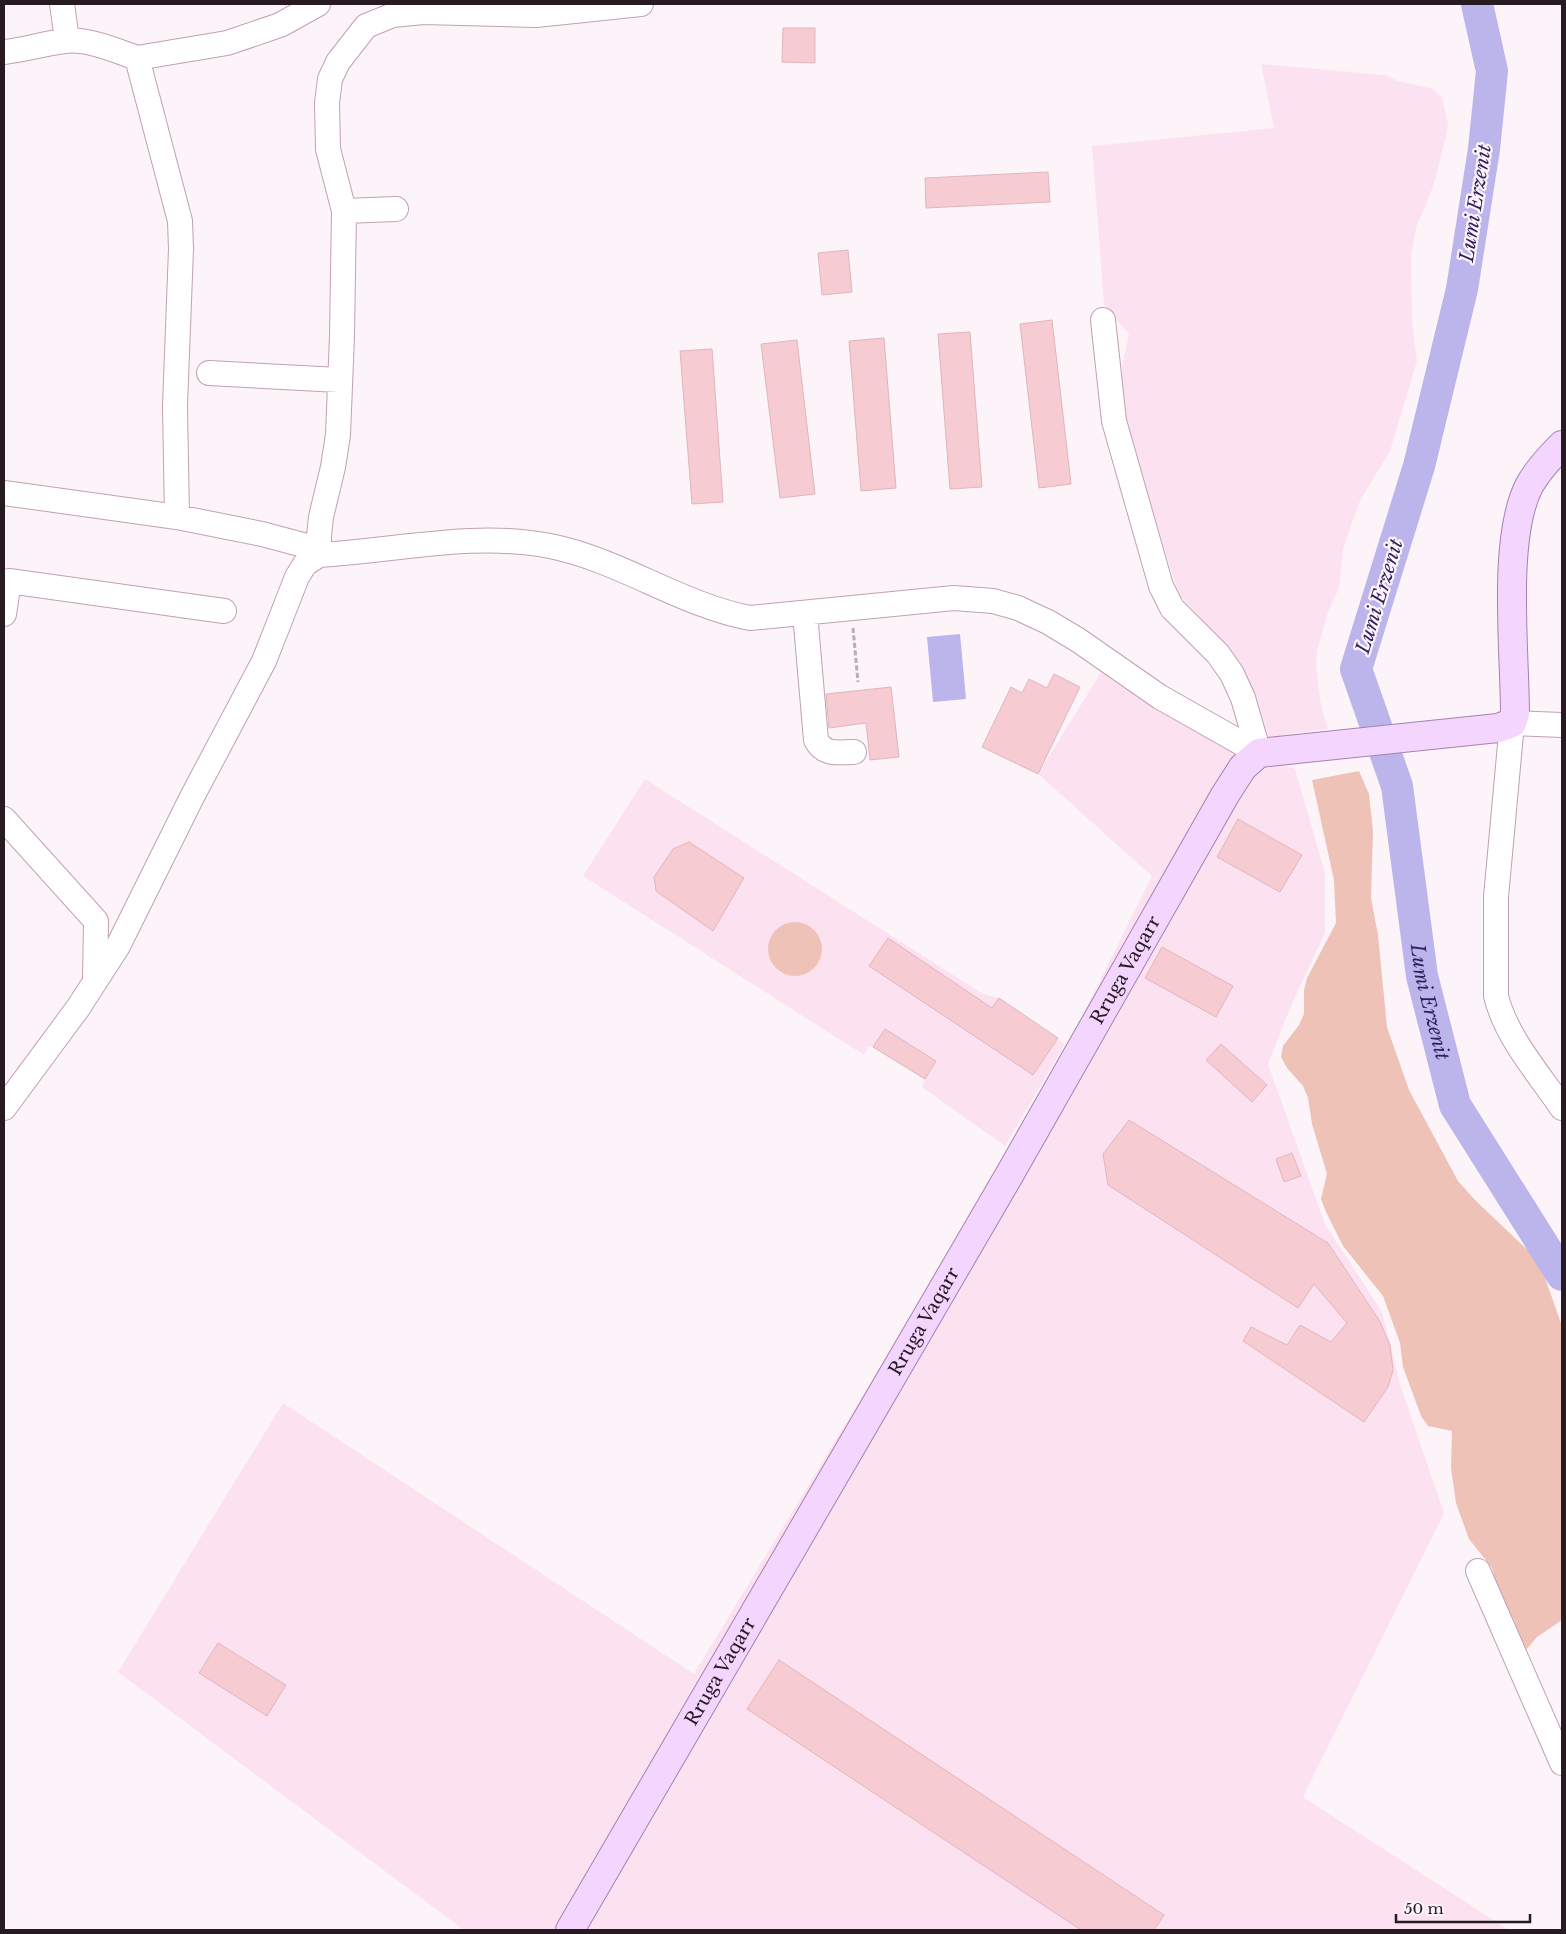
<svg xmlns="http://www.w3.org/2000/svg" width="1566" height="1934" font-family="'Libre Baskerville',serif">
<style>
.built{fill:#fce2f1}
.green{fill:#eec2b7}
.water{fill:#bcb5ec}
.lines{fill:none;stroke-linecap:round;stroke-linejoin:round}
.river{stroke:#bcb5ec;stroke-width:32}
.building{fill:#f6ccd2;stroke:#dfb6bc}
.minor-casing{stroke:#c2a0b4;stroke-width:26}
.major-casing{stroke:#a681b1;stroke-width:30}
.path{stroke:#b7adb3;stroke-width:3;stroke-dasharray:5 2.5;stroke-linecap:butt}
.minor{stroke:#fff;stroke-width:24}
.major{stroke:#f3d5fe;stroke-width:28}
.labels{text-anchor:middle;stroke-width:4.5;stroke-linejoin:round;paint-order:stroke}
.street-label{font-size:18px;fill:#271a21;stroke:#fcf4f9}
.water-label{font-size:19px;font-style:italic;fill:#2f1e5d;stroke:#fcf4f9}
</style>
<rect width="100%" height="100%" fill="#fcf4f9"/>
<path class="built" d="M1261,64L1385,75L1398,81L1434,89L1442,98L1448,123L1446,137L1433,187L1416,228L1411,255L1412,321L1417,361L1390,451L1361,499L1356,511L1343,549L1339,588L1328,612L1317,651L1316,665L1321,705L1328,729L1287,734L1270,741L1257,699L1235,656L1179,594L1140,475L1121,403L1122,367L1129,334L1104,305L1092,146L1274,128Z
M1105,666L1232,748L1295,769L1325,873V933L1291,1006L1268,1064L1325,1224L1382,1312L1400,1384L1444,1513L1303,1797L1509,1930H464L118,1672L283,1403L694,1674L940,1268L1071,1039L1152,876L1038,774Z
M645,779L983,994L999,998L1065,1044L1005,1146L922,1087L925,1079L873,1047L869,1046L864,1055L583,876Z"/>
<path class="green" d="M1359,771L1369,794L1373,831L1371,898L1378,935L1387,1027L1409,1090L1458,1181L1475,1200L1539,1261L1562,1326V1620L1537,1637L1524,1652L1514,1620L1501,1603L1492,1568L1469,1539L1456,1503L1451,1468L1452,1431L1428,1426L1421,1416L1403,1367L1400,1343L1383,1296L1343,1246L1326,1212L1321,1199L1327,1174L1312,1124L1308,1098L1303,1086L1287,1068L1281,1057L1283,1046L1299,1025L1304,1014V990L1307,978L1336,923L1334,880L1312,780Z
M768 949a27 27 0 1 1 54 0a27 27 0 1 1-54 0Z"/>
<path class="water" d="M960,634L966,699L933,702L927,637Z"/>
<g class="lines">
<path class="river" id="s1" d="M1477,4L1492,71L1484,149L1462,289L1419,466L1356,669L1397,786L1422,976L1455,1105L1562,1275"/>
</g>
<path class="building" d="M783,28H815V63L782,62Z
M1048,172L1050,202L926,208L925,178Z
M848,250L852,292L822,295L818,253Z
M1052,320L1071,484L1039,488L1020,324Z
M970,332L982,487L950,489L938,334Z
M884,338L896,488L861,491L849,341Z
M797,340L815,494L780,498L761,344Z
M712,349L723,502L692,504L680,351Z
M1054,674L1080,687L1038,774L982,747L1011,687L1022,693L1029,679L1047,688Z
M891,687L899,757L870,760L866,723L829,728L826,694Z
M1238,819L1302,855L1280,892L1217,857Z
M689,842L744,878L713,931L656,891L654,877L673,849Z
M888,938L992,1008L999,998L1058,1038L1033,1075L869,966Z
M1162,947L1233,986L1216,1017L1145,978Z
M885,1029L936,1061L925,1079L873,1047Z
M1221,1044L1267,1085L1252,1102L1206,1060Z
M1129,1120L1328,1243L1379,1320L1390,1345L1393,1370L1388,1387L1364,1422L1243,1341L1251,1327L1287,1345L1300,1325L1331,1342L1347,1323L1314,1284L1298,1308L1108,1185L1103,1154Z
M1292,1153L1301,1176L1284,1182L1276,1159Z
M218,1643L286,1685L267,1716L199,1673Z
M779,1660L1164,1915L1154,1930H1081L747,1709Z"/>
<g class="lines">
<g class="minor-casing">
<path id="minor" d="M62,4L67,40
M4,52C25,50 45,43 65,41C87,38 117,51 137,58L180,221L181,249L175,406L177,517
M137,58L227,43L280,25L318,4
M344,211L396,209
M1103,320L1114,421L1161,586L1172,608L1218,654L1232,674L1243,698L1259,753
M209,373L339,380
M4,493L177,517L262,534L307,546L319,555
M319,555V536L321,517L333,467L338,435L342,336L344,211L328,149L327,103L330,79L338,62L366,26L393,15L423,12L536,15L641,4
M805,613L816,740C824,756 839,752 854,752
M4,614L9,581L224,611
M1562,725L1512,723L1496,897V996C1506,1037 1539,1074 1562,1108
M4,819L96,921L95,981
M4,1108L78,1008L118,946L192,797L264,661L297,577L305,564L319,555C395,551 474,531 550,546C620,560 681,605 750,618L954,598L993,601L1018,608L1048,622L1078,640L1160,697L1259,753
M1478,1571L1562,1763"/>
</g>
<g class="major-casing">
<g id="major">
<path id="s2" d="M570,1930L1011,1172L1225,795L1243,767L1259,753L1498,728L1512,723L1515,714C1515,653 1502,539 1529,486C1537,471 1550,457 1562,445"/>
</g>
</g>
<path class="path" d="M853,628L858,682"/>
<use href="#minor" class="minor"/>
<use href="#major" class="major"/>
</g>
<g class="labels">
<g class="street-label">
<text dy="6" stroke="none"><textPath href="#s2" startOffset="1109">Rruga Vaqarr</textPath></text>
<text dy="6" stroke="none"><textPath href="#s2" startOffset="704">Rruga Vaqarr</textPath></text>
<text dy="6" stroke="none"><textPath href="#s2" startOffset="299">Rruga Vaqarr</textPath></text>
</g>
<g class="water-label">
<text transform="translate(1475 203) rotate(-81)" y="7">Lumi Erzenit</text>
<text transform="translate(1379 596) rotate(-73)" y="7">Lumi Erzenit</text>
<text dy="7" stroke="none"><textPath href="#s1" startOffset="1026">Lumi Erzenit</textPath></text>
</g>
</g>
<rect width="1566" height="1934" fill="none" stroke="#271a21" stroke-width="10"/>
<path d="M1396 1914v8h134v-8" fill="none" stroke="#271a21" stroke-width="2.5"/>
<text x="1404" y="1914" font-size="15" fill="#271a21" stroke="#fcf4f9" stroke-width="4" paint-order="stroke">50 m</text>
</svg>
